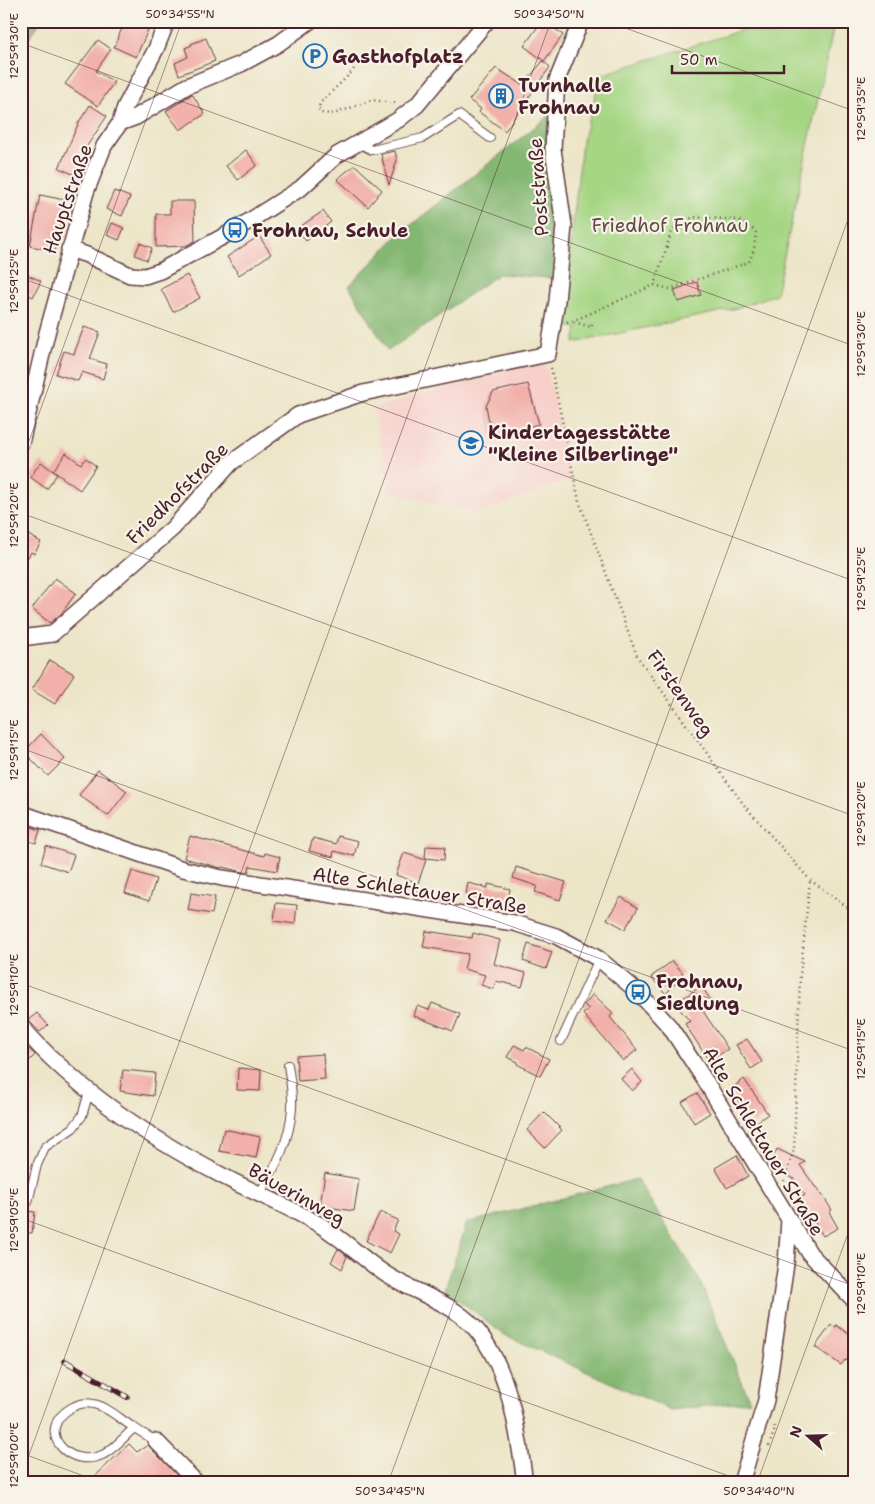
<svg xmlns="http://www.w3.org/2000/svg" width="875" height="1504" font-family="'Shantell Sans',sans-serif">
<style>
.built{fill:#f7d0cb}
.green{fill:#a6d684;stroke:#787a58}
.forest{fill:#84b772;stroke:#676b4e}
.building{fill:#f2b0aa}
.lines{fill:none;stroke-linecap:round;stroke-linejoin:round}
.lane-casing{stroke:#623d42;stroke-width:10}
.street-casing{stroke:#623d42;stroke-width:18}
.path{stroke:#623d42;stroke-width:2.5;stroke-dasharray:1 4;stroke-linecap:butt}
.lane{stroke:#fff;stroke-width:8}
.street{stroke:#fff;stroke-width:15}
.rail-casing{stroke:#4a1f2b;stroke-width:5.5}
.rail{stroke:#f7f3e8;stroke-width:4;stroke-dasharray:11;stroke-linecap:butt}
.ticks{fill:none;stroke:#4a1f2b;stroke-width:1;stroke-opacity:0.45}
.labels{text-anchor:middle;stroke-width:4.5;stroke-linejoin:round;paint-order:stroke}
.poi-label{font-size:19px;font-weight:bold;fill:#4a1f2b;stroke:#f7f3e8;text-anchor:start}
.street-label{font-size:19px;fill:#4a1f2b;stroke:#f7f3e8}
.park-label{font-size:19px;fill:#614d41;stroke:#f7f3e8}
.neatline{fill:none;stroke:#4a1f2b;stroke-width:2}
.ticks-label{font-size:12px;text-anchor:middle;fill:#4a1f2b}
</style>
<rect width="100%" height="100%" fill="#f7f3e8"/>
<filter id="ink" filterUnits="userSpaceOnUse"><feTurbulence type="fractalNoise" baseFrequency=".02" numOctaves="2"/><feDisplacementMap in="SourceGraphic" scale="10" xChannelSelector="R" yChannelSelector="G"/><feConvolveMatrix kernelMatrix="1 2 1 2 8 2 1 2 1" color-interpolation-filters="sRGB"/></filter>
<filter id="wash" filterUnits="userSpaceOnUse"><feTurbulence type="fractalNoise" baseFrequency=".0096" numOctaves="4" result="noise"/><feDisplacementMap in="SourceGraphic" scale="20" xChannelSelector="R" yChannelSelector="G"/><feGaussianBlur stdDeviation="1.12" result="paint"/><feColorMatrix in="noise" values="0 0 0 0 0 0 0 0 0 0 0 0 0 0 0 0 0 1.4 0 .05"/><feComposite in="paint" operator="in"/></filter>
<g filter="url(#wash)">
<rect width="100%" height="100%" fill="#ece5c7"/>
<path class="built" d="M536,363L547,367L570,479L478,514L390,492L373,408Z"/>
<path class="green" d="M758,25H834L776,294L737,308L574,343L577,328L562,325L582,142L601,75Z"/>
<path class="forest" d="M21,21H41L21,50Z
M555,111L559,279L499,274L388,351L349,286L396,237Z
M637,1179L698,1277L750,1401L671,1410L503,1334L445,1289L467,1223Z"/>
<g id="blocks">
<path class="building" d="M125,21H152L136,57L114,47Z
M542,21H545L563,35L544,61L524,46Z
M206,38L215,61L179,75L175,63L188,57L185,48L192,45L191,44Z
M98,40L111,49L96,71L114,82L98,106L65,84Z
M543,61L550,67L505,131L479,112L481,109L469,100L496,68L523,85Z
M192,94L205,114L180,130L166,111Z
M90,105L107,116L85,149L92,152L80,177L59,168L79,122Z
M246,150L257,165L238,180L226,166Z
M395,151L397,160L389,185L381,154Z
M355,165L382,190L368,207L337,179Z
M114,191L130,197L122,216L106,209Z
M40,195L65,200L55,251L30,246Z
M170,201H194L195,241L185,246L156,247V214H170Z
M323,211L331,222L306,241L297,229Z
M112,223L124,228L119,240L107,235Z
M259,236L271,254L239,275L227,257Z
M140,243L152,248L147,260L135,255Z
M21,272L41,281L33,297L21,291Z
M187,275L200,298L173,312L161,289Z
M697,282L701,295L678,302L674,290Z
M84,327L100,332L90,359L107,364L103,379L82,372L78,381L56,374L64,351L74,354Z
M528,384L539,424L492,437L486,406L493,392Z
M66,453L81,464L86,458L96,466L80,490L53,471Z
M41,462L57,474L47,489L30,477Z
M21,531L41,542L34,554L31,552L21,570Z
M55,578L76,593L61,614L50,623L32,609Z
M50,660L74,674L55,704L32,690Z
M41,734L65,759L48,776L24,752Z
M98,770L127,791L108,816L79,795Z
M26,825L40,830L36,843L22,839Z
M190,836L264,856L265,853L280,857L277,871L250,866L248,873L222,867L221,868L184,858Z
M338,836L358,841L354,856L334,851L333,857L309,851L313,838L336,844Z
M46,846L74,855L68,872L41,863Z
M426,846L445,847L444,860L425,858Z
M404,853L426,860L418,883L396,875Z
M516,867L566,882L560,900L535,892L537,886L513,878Z
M132,871L156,879L149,901L125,893Z
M468,883L488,888V884L510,889L507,904L466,894Z
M191,893L215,897L212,914L188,910Z
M621,897L638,908L625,929L607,919Z
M276,903L297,905L295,924L274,921Z
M426,931L472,938L473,933L500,940L494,964L526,973L522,987L496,981L493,989L481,985L485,975L464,969L468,954L423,947Z
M528,944L552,952L546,969L523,961Z
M672,961L683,973L666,994L651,977Z
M701,986L713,1003L703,1011L728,1049L709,1061L685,1024L690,1021L675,1004Z
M593,994L613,1013L610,1017L637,1050L623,1061L583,1014L589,1009L584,1005Z
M432,1003L460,1014L453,1031L414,1016L417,1006L429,1010Z
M37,1013L48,1025L40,1032L28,1020Z
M747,1039L762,1062L751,1069L736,1045Z
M21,1040L35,1055L27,1063L21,1057Z
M514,1045L524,1050L526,1047L549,1059L540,1076L517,1064L518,1062L507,1057Z
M323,1054L325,1079L298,1081L296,1056Z
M238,1068L261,1070L260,1091L237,1090Z
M632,1069L642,1082L632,1091L621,1079Z
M123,1070L155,1073L153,1096L120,1091Z
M744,1079L768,1114L754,1124L730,1090Z
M697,1093L710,1113L694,1123L682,1102Z
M544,1112L562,1130L545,1148L527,1130Z
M224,1129L260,1137L256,1158L219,1151Z
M777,1149L805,1162L800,1165L816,1188L817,1187L832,1210L829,1212L838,1228L823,1236L814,1221L812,1223L797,1200L805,1195L794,1179L779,1172L781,1168L770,1164Z
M737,1155L748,1176L727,1188L715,1168Z
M325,1173L359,1179L354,1211L320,1206Z
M21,1210L35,1212L32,1233L21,1232Z
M380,1212L398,1220L393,1231L399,1234L390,1253L366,1241Z
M338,1249L347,1256L342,1269L331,1262Z
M831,1325L835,1328L836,1325L854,1338V1351L846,1361L845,1360L841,1365L815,1347Z
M129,1444L137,1452L148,1445L184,1483H88Z"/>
</g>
</g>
<g filter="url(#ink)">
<use href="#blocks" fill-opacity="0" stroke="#623d42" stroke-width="1"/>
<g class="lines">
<g class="lane-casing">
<path id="lane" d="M358,143L372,150L423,138L459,115L490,138
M561,1041L599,959
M259,1194C276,1167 290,1140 292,1108C293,1094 290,1079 288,1065
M28,1202L37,1165L45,1147L73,1128L82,1116L89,1092
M134,1428C125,1436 112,1451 102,1455C69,1470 33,1430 71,1408C78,1404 85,1402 93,1404C107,1406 121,1420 133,1427C140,1432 148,1436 156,1441"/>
</g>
<g class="street-casing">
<path id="street" d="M120,123L136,117L187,86L241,64L278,44L310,21
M69,249L87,255L130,275L145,276L160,271L235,230L301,188L337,155L398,120L417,105L487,21
M21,443L47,333L86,192L104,146L120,123L125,107L156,49L167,21
M21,638L52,634L173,528L231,463L298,415L363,393L548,354L557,301L564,226L553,149L557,80L581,21
M21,813L183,869L222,878L514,923L556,936L599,959L638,992L670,1027L706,1082L810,1254L854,1300
M21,1026C75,1089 146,1136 219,1174C252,1192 288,1206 320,1225C343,1239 362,1258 384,1273C412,1292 450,1301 474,1327C510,1368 518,1431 525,1483
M156,1441L197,1483
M741,1483L766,1400L786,1264L789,1220"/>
</g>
<path class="path" d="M363,57L351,73L321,102L318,108L321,113L334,114L372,100L396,103
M567,322L573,321L654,285L670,289L749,262L754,250L756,231L738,220L693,217L672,231L654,285
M574,322L591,327L593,322
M551,368L579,501L637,656L744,805L810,880L854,912
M784,1181L794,1150L800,976L810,880
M769,1446L775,1429L774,1425"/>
<use href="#lane" class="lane"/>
<use href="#street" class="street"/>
<g class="rail-casing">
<path id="rail" d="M65,1361L127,1397"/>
</g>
<use href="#rail" class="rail"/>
</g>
</g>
<path class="ticks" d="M606,21L854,111M21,43L854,346M21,278L854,581M21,463L182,21M21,513L854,816M21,748L854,1051M21,983L854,1286M21,1218L748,1483M21,1453L103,1483M21,1477L551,21M388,1483L854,203M757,1483L854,1217"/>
<defs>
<g id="parking-ring" transform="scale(1.25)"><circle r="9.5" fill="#f7f3e8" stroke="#1f6fb2" stroke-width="1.5"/><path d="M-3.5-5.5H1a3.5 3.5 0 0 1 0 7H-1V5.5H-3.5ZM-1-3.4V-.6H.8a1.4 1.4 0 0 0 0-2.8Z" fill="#1f6fb2"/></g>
<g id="building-ring" transform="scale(1.25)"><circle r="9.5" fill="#f7f3e8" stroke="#1f6fb2" stroke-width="1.5"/><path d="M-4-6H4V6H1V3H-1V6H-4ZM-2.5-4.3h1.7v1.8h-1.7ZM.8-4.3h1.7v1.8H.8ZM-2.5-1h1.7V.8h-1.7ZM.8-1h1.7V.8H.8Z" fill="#1f6fb2"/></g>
<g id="bus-ring" transform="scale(1.25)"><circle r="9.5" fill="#f7f3e8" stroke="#1f6fb2" stroke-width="1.5"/><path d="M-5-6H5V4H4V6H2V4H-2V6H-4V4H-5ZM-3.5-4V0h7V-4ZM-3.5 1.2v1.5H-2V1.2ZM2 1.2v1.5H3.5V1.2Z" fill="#1f6fb2"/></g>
<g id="school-ring" transform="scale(1.25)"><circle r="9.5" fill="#f7f3e8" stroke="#1f6fb2" stroke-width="1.5"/><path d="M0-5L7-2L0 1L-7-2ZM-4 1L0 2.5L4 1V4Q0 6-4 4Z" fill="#1f6fb2"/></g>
</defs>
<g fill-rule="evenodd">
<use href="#parking-ring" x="315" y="56"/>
<use href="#building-ring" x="501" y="96"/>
<use href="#bus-ring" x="235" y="230"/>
<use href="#school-ring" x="471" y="443"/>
<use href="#bus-ring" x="638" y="992"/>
</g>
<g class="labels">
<g class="poi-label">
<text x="332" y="63">Gasthofplatz</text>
<text x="518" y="92">Turnhalle<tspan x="518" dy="22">Frohnau</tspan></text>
<text x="252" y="237">Frohnau, Schule</text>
<text x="488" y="439">Kindertagesstätte<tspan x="488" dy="22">"Kleine Silberlinge"</tspan></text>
<text x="656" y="988">Frohnau,<tspan x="656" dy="22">Siedlung</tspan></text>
</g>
<g class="street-label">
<text transform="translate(538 187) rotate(-94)" y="7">Poststraße</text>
<text transform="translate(67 199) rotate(-71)" y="7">Hauptstraße</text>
<text transform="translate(177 493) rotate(-45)" y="7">Friedhofstraße</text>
<text transform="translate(681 693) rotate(55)" y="7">Firstenweg</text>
<text transform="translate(420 890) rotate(9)" y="7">Alte Schlettauer Straße</text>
<text transform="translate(764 1141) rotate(59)" y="7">Alte Schlettauer Straße</text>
<text transform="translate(297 1194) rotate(29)" y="7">Bäuerinweg</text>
</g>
<g class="park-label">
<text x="670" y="232">Friedhof Frohnau</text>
</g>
</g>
<rect width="875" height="1504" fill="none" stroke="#f7f3e8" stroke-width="55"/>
<g transform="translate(808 1436) rotate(290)" stroke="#f7f3e8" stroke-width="4" paint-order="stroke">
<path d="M0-4L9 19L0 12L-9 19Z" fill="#4a1f2b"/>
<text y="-8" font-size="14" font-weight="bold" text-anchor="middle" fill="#4a1f2b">N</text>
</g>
<path d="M672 65v8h112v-8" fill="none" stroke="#4a1f2b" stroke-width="2.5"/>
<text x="680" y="65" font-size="15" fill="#4a1f2b" stroke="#f7f3e8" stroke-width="4" paint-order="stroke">50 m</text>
<rect x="28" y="28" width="820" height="1448" class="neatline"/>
<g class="ticks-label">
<text x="180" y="18">50°34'55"N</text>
<text x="549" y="18">50°34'50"N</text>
<text transform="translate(14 46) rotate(-90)" y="4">12°59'30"E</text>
<text transform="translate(861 109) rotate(-90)" y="4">12°59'35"E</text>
<text transform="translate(14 281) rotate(-90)" y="4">12°59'25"E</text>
<text transform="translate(861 344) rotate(-90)" y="4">12°59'30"E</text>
<text transform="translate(14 515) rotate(-90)" y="4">12°59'20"E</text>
<text transform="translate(861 579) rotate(-90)" y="4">12°59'25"E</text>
<text transform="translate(14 750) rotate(-90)" y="4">12°59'15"E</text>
<text transform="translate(861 814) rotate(-90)" y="4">12°59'20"E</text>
<text transform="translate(14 985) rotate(-90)" y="4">12°59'10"E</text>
<text transform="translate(861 1049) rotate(-90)" y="4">12°59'15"E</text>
<text transform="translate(14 1220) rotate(-90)" y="4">12°59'05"E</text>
<text transform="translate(861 1284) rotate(-90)" y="4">12°59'10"E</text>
<text transform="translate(14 1455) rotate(-90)" y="4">12°59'00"E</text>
<text x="390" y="1495">50°34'45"N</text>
<text x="759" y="1495">50°34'40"N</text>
</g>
</svg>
